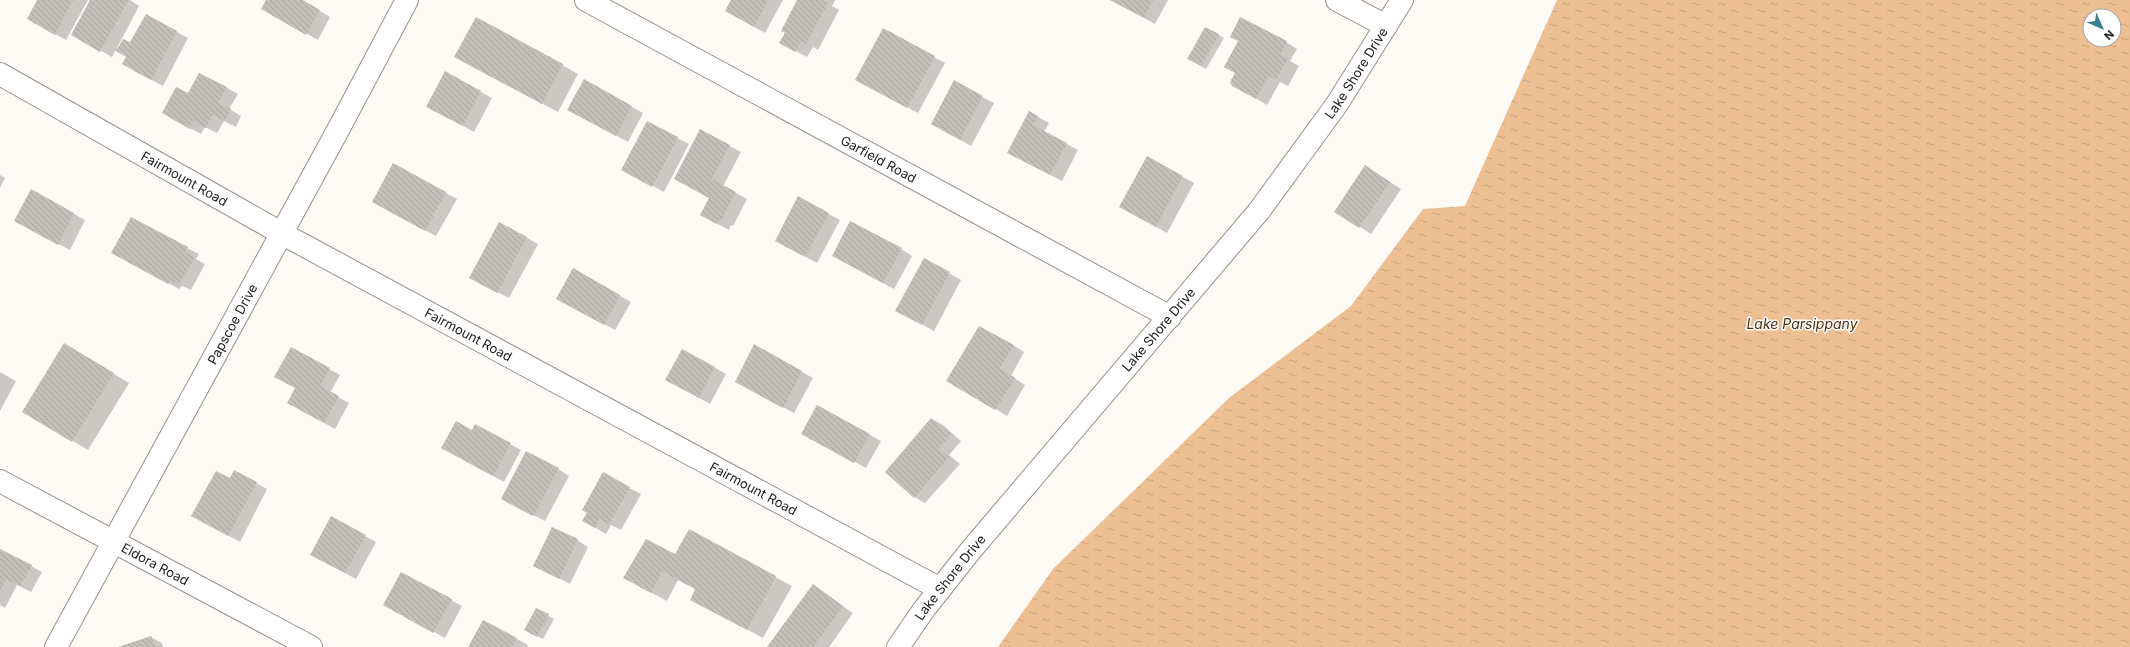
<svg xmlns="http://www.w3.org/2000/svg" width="2130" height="647" font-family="Inter,sans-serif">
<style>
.water{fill:url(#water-ripples);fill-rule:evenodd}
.shadow{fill:#0003}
.building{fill:url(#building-back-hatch)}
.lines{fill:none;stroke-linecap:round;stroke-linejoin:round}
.street-casing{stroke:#96918d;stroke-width:24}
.secondary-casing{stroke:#96918d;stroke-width:24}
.street{stroke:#fff;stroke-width:22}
.secondary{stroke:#fff;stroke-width:22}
.labels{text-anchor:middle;stroke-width:3;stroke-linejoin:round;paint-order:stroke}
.street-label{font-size:13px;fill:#22211f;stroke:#fff}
.water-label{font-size:14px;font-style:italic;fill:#4d2f0b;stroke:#fff}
</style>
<defs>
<pattern id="water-ripples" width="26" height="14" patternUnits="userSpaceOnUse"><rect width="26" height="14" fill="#edbf93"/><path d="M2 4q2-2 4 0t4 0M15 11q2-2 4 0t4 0" fill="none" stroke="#cba47e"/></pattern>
<pattern id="building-back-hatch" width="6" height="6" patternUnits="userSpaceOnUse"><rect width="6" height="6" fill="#c4bfba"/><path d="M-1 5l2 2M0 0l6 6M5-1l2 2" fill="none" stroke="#a8a49f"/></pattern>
</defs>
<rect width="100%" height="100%" fill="#fefaf6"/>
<path class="water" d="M1557,0H2130V647H998L1053,569L1229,398L1351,306L1423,209L1465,206ZM2090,16H2114V40H2090Z"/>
<path class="shadow" d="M38,0H88L66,40L28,19Z
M91,0H130L139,6L117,48L119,49L130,44L146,15L188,38L163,86L134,71L127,57L116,50L112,57L73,35Z
M267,0H301L330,17L318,40L262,9Z
M732,0H783L765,33L726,11Z
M799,0H835L832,6L839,10L818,50L813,47L807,57L781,43Z
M1111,0H1168L1155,24Z
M1206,28L1224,38L1206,69L1189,59Z
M1286,42L1297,49L1290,61L1299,66L1288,86L1280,82L1267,105L1245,92L1236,73Z
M934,57L945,63L918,113L868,86Z
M562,65L578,74L558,112L471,66Z
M445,73L492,98L474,132L439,113Z
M584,81L643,113L628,142L580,116Z
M227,88L238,94L229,109L241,116L236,127L224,121L217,133L205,127L201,134L174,120L189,94Z
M982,97L994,103L971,146L943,130Z
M1029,112L1049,123L1044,132L1078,150L1062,181L1020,159Z
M701,131L741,152L723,186L747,199L733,226L731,225L729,230L701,215L711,198Z
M677,138L689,144L664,192L634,176Z
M1147,158L1194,183L1167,233L1132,213Z
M393,164L457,199L436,236L384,208Z
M1376,173L1401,189L1371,234L1335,211Z
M0,175L5,178L0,188Z
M32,190L85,220L70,250L26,227Z
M799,198L840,220L817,263L787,247Z
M500,223L538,244L509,298L481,284Z
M187,248L199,254L196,259L205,264L191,290L182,286L179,289L124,259Z
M901,249L912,256L894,289L844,262Z
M924,259L961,280L934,331L908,317Z
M573,270L631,302L615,330L569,305Z
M1013,345L1024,352L1011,376L1025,385L1007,416L948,380Z
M755,346L813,378L794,413L747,388Z
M683,350L726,374L710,404L678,386Z
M80,353L129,383L88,450L73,441Z
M329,369L340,375L330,393L349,403L335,429L299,409Z
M0,372L16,381L0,411Z
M818,406L881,441L866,468L814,440Z
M932,419L943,425L961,441L949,455L960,464L925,503L914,497Z
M473,431L510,444L521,450L504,482L453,454Z
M558,469L569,476L545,521L513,505Z
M230,480L256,483L267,489L240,542L204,522Z
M629,488L641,494L621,530L611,525L606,534L584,521L589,513Z
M689,531L792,586L763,638L707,608L696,589L678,580L667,601L641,587L675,555Z
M365,536L376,542L356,579L323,561Z
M577,540L588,547L570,584L534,566Z
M0,550L42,572L31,592L17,585L5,608L0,605Z
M813,586L853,613L829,647H768Z
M451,600L462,606L445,638L396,611Z
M536,609L554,619L543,639L531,633Z
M484,621L528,645L527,647H469Z
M151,637L162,643L163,647H121Z"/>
<path class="building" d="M37,0H73L55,35L27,19Z
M90,0H128L100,52L71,35Z
M266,0H303L320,10L306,35L261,9Z
M731,0H768L754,27L725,11Z
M797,0H823L828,3L806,44L801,41L795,52L779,43L785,33L781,31Z
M1110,0H1153L1144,18Z
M146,14L177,31L151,80L122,64L126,57L116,51L123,39L130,42Z
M476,17L563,64L542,104L454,57Z
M1240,17L1287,41L1280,54L1288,59L1276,80L1269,76L1256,99L1232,86L1230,82L1235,73L1224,67L1238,41L1230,37Z
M1205,27L1219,34L1201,66L1187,59Z
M883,28L935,56L907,108L855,80Z
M445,71L481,91L463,126L426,107Z
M199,73L227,87L218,103L231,109L225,121L212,115L206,128L193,121L190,129L162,113L176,87L188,93Z
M584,79L632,106L616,136L567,110Z
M954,80L983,96L960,140L931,124Z
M1029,111L1038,116L1033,125L1067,143L1050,175L1007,153Z
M647,121L678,137L652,187L621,170Z
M700,129L730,145L712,179L736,192L721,221L719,220L717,224L700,215L709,198L674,179Z
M1147,156L1183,176L1156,227L1119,207Z
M393,163L446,192L425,231L372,202Z
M1365,165L1390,182L1359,228L1334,212Z
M31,189L74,213L58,245L14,221Z
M798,196L829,213L805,257L775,241Z
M131,217L188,247L185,252L195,257L179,285L170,280L168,284L111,253Z
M850,221L902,248L883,283L832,256Z
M499,222L527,237L497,293L469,278Z
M924,258L950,272L922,325L895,311Z
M573,268L620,295L604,325L556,299Z
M979,326L1014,345L1000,368L1015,378L995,410L946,381Z
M64,343L114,373L72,442L22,412Z
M754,344L802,371L783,408L735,382Z
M291,347L330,368L320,386L339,396L324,423L287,403L295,388L274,377Z
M682,349L715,367L699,398L665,380Z
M817,405L870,434L854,463L801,434Z
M931,418L951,434L939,448L949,457L914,498L885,472Z
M456,421L472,430L475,424L511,443L493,476L441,448Z
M526,451L559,468L533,516L501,499Z
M234,470L257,482L228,536L191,516L216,471L230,478Z
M603,472L630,487L609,524L599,519L595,528L582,521L587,513L582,510Z
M331,516L366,535L345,573L310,555Z
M552,527L578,539L559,579L533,566Z
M689,529L776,576L747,630L690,600L695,589L662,571L651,593L623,578L646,539L675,554Z
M0,549L32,565L20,586L6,579L0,590Z
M401,572L452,599L433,633L383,605Z
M813,584L843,606L813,647H767Z
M536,608L549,614L537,637L524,630Z
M483,620L517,638L512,647H468Z
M151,636L155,647H118Z"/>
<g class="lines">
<g class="street-casing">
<g id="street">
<path id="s1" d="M586,0L1170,317"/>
<path d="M1337,0L1386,26"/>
<path id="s2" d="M0,74L281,233L940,589"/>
<path id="s3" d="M0,481L311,647"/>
<path id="s4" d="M56,647L338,130L407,0"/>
</g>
</g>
<g class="secondary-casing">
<g id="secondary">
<path id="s5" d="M898,647L925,608L971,550L1259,211L1337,104L1402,0"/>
</g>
</g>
<use href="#street" class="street"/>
<use href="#secondary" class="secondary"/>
</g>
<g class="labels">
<g class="street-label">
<text dy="5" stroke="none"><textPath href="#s5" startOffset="735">Lake Shore Drive</textPath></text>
<text dy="5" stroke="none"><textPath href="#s1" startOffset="333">Garfield Road</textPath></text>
<text dy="5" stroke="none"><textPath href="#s2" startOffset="212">Fairmount Road</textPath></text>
<text dy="5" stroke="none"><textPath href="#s4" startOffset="368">Papscoe Drive</textPath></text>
<text dy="5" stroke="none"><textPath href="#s5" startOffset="411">Lake Shore Drive</textPath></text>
<text dy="5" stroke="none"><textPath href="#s2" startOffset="536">Fairmount Road</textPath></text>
<text dy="5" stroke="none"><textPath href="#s2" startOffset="860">Fairmount Road</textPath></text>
<text dy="5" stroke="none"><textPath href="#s3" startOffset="176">Eldora Road</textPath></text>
<text dy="5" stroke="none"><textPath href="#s5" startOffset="87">Lake Shore Drive</textPath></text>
</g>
<g class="water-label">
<text x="1802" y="329">Lake Parsippany</text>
</g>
</g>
<g transform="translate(2102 28) rotate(135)"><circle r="19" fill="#ffffff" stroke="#a7a6a5"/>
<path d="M0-3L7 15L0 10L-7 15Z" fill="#3b7f8f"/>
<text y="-6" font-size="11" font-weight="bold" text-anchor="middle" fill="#22211f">N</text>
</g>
</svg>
